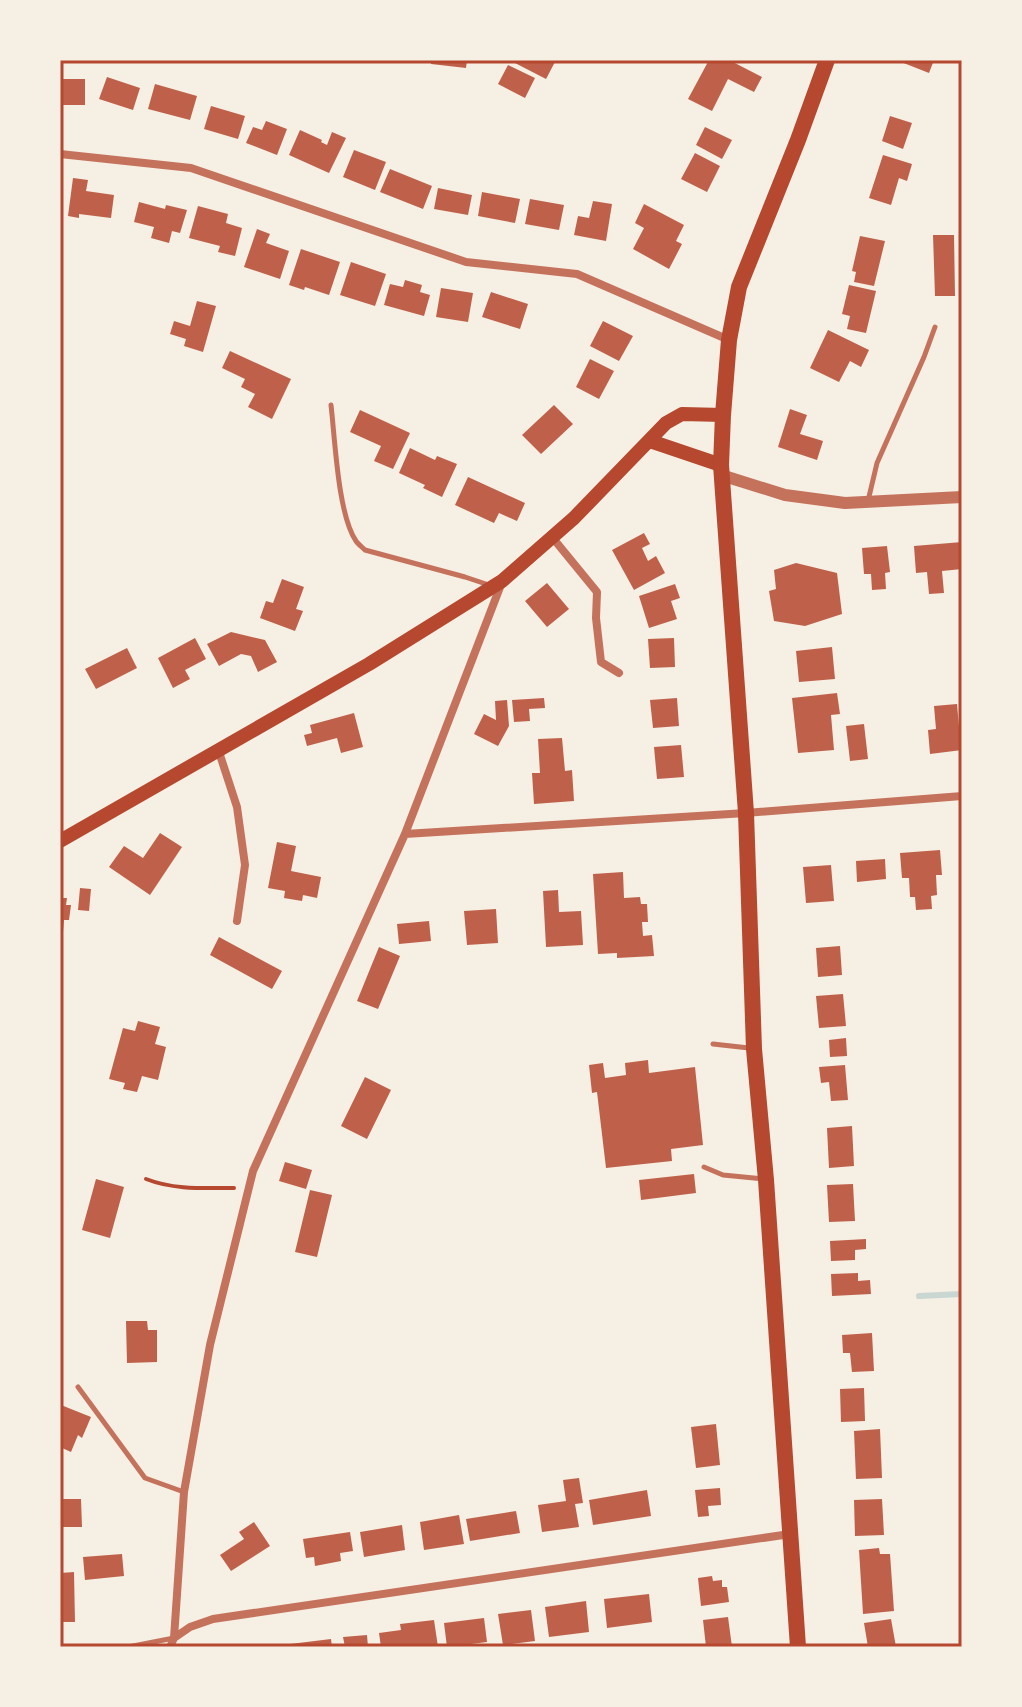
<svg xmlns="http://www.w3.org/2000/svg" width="1022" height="1707" font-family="'Varela Round',sans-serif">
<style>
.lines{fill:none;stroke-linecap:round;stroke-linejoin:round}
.stream{stroke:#c9d6d2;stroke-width:6}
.building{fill:#bf614a}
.path{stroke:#b5482f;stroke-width:4}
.service{stroke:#c5725c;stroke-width:5}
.minor{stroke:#c5725c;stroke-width:8}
.tertiary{stroke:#c5725c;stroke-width:12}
.secondary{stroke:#b5482f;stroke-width:14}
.trunk{stroke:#b5482f;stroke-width:16}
.neatline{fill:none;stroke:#b5482f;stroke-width:3}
</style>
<rect width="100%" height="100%" fill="#f6efe4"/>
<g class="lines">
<path class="stream" d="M919,1296L962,1294"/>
</g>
<path class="building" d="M431,60H467L466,68L431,64Z
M514,60H556L546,79L513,62Z
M709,60H729L762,77L754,92L728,79L712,111L688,99Z
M896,60H934L929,73Z
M508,65L535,78L525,98L498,84Z
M107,77L140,88L133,110L99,99Z
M60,79H85V105H60Z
M155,84L197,96L190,120L148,109Z
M211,106L245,116L238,139L204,129Z
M890,116L912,123L903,149L882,141Z
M266,121L287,129L277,155L246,143L253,127L262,130Z
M705,127L732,140L722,159L696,145Z
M300,130L322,140L321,142L327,145L332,132L346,138L329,173L289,155Z
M354,150L386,162L375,190L343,177Z
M695,153L720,166L707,192L681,179Z
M883,155L912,164L907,181L899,178L891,205L869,198Z
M390,169L432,186L423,209L380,192Z
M73,178L88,180L86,191L114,195L111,218L79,214V218L68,216Z
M438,188L472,195L468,215L434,209Z
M482,192L520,199L515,223L478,216Z
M530,199L564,205L559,230L525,224Z
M593,201L612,204L606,241L574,235L578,216L589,218Z
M139,202L165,209L166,205L187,210L180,233L172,231L169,243L151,238L154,227L134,222Z
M644,204L684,225L676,241L682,244L669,269L633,249L644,228L635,223Z
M198,206L228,214L226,223L242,228L235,256L218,252L220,246L189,238Z
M257,229L270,234L266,243L289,251L280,279L244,267Z
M933,235H954L955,296H935Z
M860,236L885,241L874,286L854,282L856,272L852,271Z
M301,249L340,262L329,295L305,287L304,290L289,285Z
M351,262L386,274L375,306L340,295Z
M405,280L422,285L420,292L430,295L424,316L384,305L390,284L403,287Z
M849,285L876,291L866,333L847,329L850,316L842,314Z
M441,288L473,293L468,322L436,317Z
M491,292L528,304L520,329L482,317Z
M197,301L216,306L203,352L184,346L186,339L170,334L174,321L190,326Z
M603,321L633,336L619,361L590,346Z
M828,330L869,350L861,367L850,361L839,382L810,368Z
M230,351L291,379L272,419L248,407L255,394L241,387L245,379L222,368Z
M590,359L614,371L599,399L576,387Z
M554,405L573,424L541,454L522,435Z
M790,409L807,415L800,434L823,441L817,460L778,447Z
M360,410L410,433L393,469L374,461L381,446L350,432Z
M410,448L435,460L437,456L457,464L442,497L423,488L425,485L399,473Z
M468,477L525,503L517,521L499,513L494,523L455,505Z
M644,533L650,544L642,548L648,561L656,556L665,573L634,590L612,550Z
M962,542V569L942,571L944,593L929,594L927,572L916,573L914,546Z
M887,546L890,572L885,573L886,589L872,590L871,574H864L862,548Z
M796,563L837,573L842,614L805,626L774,621L769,591L776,589L774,570Z
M282,579L304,587L296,609L303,611L295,631L260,618L266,601L273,603Z
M547,583L569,609L547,627L525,601Z
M675,584L680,598L671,601L677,619L649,628L639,596Z
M231,632L265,640L277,662L258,672L251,656L241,654L219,666L207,644Z
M195,638L206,659L185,670L190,679L173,688L158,658Z
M674,638L675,667L650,668L648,639Z
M832,647L835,679L799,682L796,651Z
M127,648L137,668L96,689L85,669Z
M837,693L840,714L831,715L834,750L798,753L792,698Z
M544,698L545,708L529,709L530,721L514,722L512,700Z
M677,698L679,726L653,728L650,700Z
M507,700L509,726L498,746L474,734L484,714L496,720L495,701Z
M957,704L959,727H962V750L930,754L928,730L936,729L934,706Z
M354,713L363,747L341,753L337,738L307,746L304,735L312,733L310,725Z
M864,724L868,759L850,761L846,726Z
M562,738L565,771L572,770L574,801L534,804L532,773H540L538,739Z
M681,745L684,777L657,779L654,747Z
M160,833L182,847L150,895L109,867L124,846L143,858Z
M277,842L296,846L291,871L321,877L317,898L303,895L302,901L284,898L285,891L268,888Z
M940,850L942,875H936L937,895L931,896L932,909L916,910L915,897H910L909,878H902L900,853Z
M885,859L886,879L857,882L856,861Z
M831,865L834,901L806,903L803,867Z
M623,872L624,898L640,897L641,904H647L648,922H642L643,936L652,935L654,956L617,958V953L598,954L593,874Z
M80,888L91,889L89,911L78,910Z
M558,890L559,912L581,911L583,945L546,947L543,891Z
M60,898H67L66,905H71L69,920H64L62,943H60Z
M496,909L498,943L467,945L464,911Z
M429,921L431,941L399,944L397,924Z
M219,937L282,971L272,989L210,955Z
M840,946L842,975L818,977L816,948Z
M379,947L400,956L378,1009L357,1001Z
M843,994L846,1026L819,1028L816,996Z
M138,1021L160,1027L155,1044L166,1047L158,1080L142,1076L137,1092L123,1089L125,1083L109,1079L123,1028L135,1031Z
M846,1038L847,1056L830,1057L829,1040Z
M648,1060L649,1073L695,1067L703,1145L671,1149L672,1161L606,1168L597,1092L592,1093L589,1065L603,1063L605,1078L626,1075L625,1063Z
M845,1065L848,1100L831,1101L829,1082L821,1083L819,1067Z
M365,1077L391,1090L367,1139L341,1126Z
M852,1126L854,1166L829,1168L827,1128Z
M285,1162L312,1170L306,1189L279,1181Z
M694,1174L696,1193L641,1200L639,1180Z
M96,1179L124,1187L110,1238L82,1230Z
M853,1184L855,1221L829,1222L827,1185Z
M310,1190L332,1195L317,1257L295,1252Z
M866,1239V1249L855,1250V1260L831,1261L830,1241Z
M858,1273V1281L870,1280L871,1294L832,1296L831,1274Z
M126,1321H147L148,1330H157V1362L127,1363Z
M872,1333L874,1371L852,1372L850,1353H843L842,1335Z
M864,1388L865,1421L841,1422L840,1389Z
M61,1405L91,1417L82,1438L78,1435L71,1452L60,1447Z
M716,1424L720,1465L696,1468L691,1427Z
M880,1429L882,1478L856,1479L854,1431Z
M579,1478L583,1503L575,1504L579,1527L542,1532L538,1505L566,1501L563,1480Z
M720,1488L721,1505L708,1506L709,1516L698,1517L695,1490Z
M647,1490L651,1516L593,1525L589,1500Z
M60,1499H81L82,1527H60Z
M882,1499L884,1535L855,1536L854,1500Z
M516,1511L520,1533L470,1541L466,1519Z
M459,1515L464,1544L424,1550L420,1522Z
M254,1522L270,1546L231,1571L220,1555L244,1539L239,1532Z
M402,1525L405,1550L364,1557L360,1532Z
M350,1532L353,1551L340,1553L341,1561L315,1566L314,1557L306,1558L303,1539Z
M879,1548L880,1554H890L894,1611L863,1614L859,1550Z
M122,1554L124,1576L85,1580L83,1557Z
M74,1572L75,1622H60V1573Z
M712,1576L713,1581L722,1580V1587H727L729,1602L701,1606L698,1578Z
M649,1594L652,1622L607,1628L604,1599Z
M586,1601L589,1632L549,1637L545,1607Z
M531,1610L535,1641L503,1645L498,1614Z
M728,1617L732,1647H706L703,1620Z
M484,1618L487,1642L447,1647L444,1623Z
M891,1619L896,1647H868L864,1623Z
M434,1620L438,1647H381L379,1633L401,1630L400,1624Z
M367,1635L368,1647H345L343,1637Z
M331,1639L332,1647H282V1645Z"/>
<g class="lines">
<path class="path" d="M146,1179C174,1190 204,1188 234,1188"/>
<path class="service" d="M331,405C335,439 338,515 356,541C358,544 362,547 365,550L465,577L489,585
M868,501L877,463L924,357L935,327
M713,1044L749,1048
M704,1167L723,1175L765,1179
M78,1387L145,1478L184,1492
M128,1647L174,1638"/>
<path class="minor" d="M60,154L191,168L466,262L577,274L729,340
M552,537L597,592L596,618L601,662L619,673
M219,752L237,807L245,865L237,921
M405,834L746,813L962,796
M174,1638L190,1627L213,1619L790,1534
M170,1647L174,1638L184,1492L210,1345L253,1171L405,834L502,582"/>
<path class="tertiary" d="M721,475L785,495L845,503L962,497"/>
<path class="secondary" d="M650,441L721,465
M60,841L369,664L502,581L574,518L666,423L682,414L723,415"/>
<path class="trunk" d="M798,1647L766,1180L754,1049L746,813L721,465L723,415L729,340L739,287L798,140L827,60"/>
</g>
<rect width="1022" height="1707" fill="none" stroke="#f6efe4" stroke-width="124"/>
<rect x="62" y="62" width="898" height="1583" class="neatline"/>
</svg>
